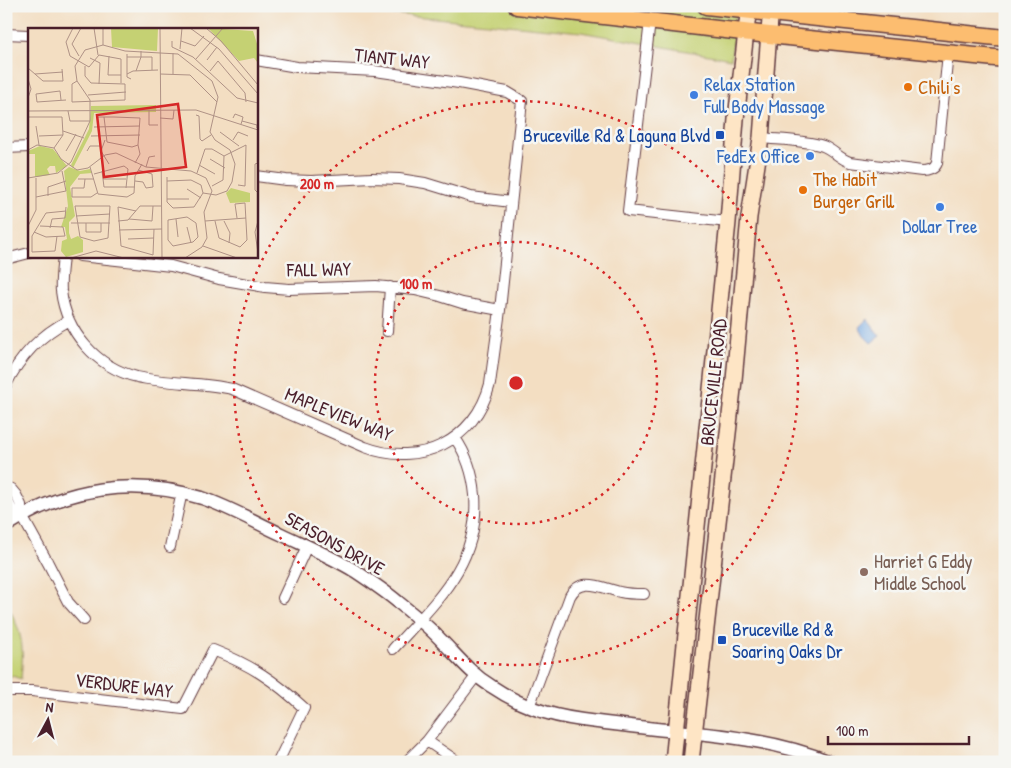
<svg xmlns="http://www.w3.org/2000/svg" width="1011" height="768" font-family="'Patrick Hand',sans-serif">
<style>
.green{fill:#c5d173;stroke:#88784f}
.water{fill:#75a7e1;stroke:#606386}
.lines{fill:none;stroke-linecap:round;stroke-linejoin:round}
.minor-casing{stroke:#633c42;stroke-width:12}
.tertiary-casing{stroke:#633c42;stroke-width:15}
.secondary-casing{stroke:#633c42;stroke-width:18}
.primary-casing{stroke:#633c42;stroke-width:19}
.minor{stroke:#fff;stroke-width:10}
.tertiary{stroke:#fff;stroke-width:12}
.secondary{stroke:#fee5c5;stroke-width:15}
.primary{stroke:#fcbd6f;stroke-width:16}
.ring{fill:none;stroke:#d62828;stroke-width:2.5;stroke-dasharray:2.5 5}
.food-dot{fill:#e8710a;stroke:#f6f6f2;stroke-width:2}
.shop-dot{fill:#3f7fe0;stroke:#f6f6f2;stroke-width:2}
.transit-dot{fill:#1a4fb4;stroke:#f6f6f2;stroke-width:2}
.education-dot{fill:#8d6e63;stroke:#f6f6f2;stroke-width:2}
.labels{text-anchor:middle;stroke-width:5;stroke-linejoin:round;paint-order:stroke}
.street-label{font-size:19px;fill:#4a1f2b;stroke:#f6f6f2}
.shop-label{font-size:19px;fill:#366cbe;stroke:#f6f6f2;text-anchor:start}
.food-label{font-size:19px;fill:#c56008;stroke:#f6f6f2;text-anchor:start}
.transit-label{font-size:19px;fill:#164399;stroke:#f6f6f2;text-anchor:end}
.education-label{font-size:19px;fill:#785e54;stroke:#f6f6f2;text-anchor:start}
.inset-road{fill:none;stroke:#af9286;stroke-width:1}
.view{fill:#d62828;fill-opacity:0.15;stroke:#d62828;stroke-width:2.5}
.inset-edge{fill:none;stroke:#4a1f2b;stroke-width:2.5}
.centre{fill:#d62828;stroke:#f6f6f2;stroke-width:2.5}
.ring-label{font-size:15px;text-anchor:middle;font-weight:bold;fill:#d62828;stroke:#f6f6f2;stroke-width:5;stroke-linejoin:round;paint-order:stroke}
</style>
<rect width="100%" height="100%" fill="#f6f6f2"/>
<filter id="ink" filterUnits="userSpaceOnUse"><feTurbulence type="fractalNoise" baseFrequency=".02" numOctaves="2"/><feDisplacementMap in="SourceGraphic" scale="10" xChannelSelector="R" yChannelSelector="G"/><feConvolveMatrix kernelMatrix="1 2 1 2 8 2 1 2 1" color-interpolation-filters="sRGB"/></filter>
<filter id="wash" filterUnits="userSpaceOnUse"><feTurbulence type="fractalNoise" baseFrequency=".0096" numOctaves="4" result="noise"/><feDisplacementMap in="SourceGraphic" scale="20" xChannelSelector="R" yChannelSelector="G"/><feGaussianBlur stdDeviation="1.12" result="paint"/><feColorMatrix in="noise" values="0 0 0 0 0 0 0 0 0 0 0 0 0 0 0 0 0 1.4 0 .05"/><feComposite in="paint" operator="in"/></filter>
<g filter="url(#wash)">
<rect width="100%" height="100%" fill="#f3dec2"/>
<path class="green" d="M310,6H737L731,59L581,32Z
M6,603C23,633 24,646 21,679L12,676L6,677Z"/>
<path class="water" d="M867,319L880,336L871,343L864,336L859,327Z"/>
</g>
<g filter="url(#ink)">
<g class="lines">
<g class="minor-casing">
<path id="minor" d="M650,21L628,211L728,222
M6,34L29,35
M761,138C782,140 804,140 823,146C833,150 840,159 850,162L922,171C928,171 935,169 937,163L948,53
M6,148L29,147
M256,176L286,180L311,181L372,178L399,179L425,183L471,197L511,202
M63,256C62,268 60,279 61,291C66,332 96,367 137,377C169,384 201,382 232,389L365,447C420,468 475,441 490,384L500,310L522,101L507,92L459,83L375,71L297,67L256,60
M80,256L171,266L219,279L265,287L289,289L376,286L415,290L440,296L462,303L500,310
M6,259L29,253
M387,331L390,287
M6,385C20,356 40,335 69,320
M6,487L11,489L16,495L21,505L22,516L48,563L68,602L84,620
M6,499L14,513L22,516
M170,547L182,492
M283,598L307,546
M393,649C435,602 480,564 475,495C473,474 467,455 455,438
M6,691H32L183,709L213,650C251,665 274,680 304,708L278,762
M529,707L570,596C581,576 602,588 620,592C628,594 636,594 644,594
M427,741L458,762
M406,762L427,741L477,675"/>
</g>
<g class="tertiary-casing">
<path id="tertiary" d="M6,526C66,487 133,477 202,498C229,507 255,522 281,534C306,546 332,557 355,571C370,581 385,591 398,602C413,614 428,626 441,640C457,656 471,674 491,686C521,706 546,715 582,720C614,724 645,728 677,731C729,736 781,742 830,762"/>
</g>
<g class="secondary-casing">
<path id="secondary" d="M673,762L728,222L736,119L749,6
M691,762L734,380L749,217L761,138L771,6"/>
</g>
<g class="primary-casing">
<path id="primary" d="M517,6L769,35L1005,59
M706,6L1005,38"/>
</g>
<use href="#minor" class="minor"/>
<use href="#tertiary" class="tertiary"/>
<use href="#secondary" class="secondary"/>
<use href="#primary" class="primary"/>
</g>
</g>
<g class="ring">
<circle cx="516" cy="383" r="141"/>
<circle cx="516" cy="383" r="282"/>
</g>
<g class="food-dot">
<circle cx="908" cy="87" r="5"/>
<circle cx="803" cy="190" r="5"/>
</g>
<g class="shop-dot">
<circle cx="694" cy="95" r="5"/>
<circle cx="810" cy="156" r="5"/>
<circle cx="940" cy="207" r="5"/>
</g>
<g class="transit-dot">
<rect x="715" y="130" width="10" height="10" rx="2.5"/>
<rect x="717" y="635" width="10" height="10" rx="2.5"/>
</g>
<circle class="education-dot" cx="864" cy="572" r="5"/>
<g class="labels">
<g class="street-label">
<text transform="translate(392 58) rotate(6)" y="7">TIANT WAY</text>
<text transform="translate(319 269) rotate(-1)" y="7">FALL WAY</text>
<text transform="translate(713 382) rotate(-84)" y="7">BRUCEVILLE ROAD</text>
<text transform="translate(339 414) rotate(22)" y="7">MAPLEVIEW WAY</text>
<text transform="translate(335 543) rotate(29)" y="7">SEASONS DRIVE</text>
<text transform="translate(124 685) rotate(7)" y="7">VERDURE WAY</text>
</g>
<g class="shop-label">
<text x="704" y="91">Relax Station<tspan x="704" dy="22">Full Body Massage</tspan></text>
<text x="800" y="163" text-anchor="end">FedEx Office</text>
<text x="940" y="233" text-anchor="middle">Dollar Tree</text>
</g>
<g class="food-label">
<text x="918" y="94">Chili's</text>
<text x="813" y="186">The Habit<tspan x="813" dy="22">Burger Grill</tspan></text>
</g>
<g class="transit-label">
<text x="710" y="142">Bruceville Rd &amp; Laguna Blvd</text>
<text x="732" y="636" text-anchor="start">Bruceville Rd &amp;<tspan x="732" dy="22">Soaring Oaks Dr</tspan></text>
</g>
<g class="education-label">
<text x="874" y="568">Harriet G Eddy<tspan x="874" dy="22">Middle School</tspan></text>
</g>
</g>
<g transform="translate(28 28)">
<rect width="230" height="230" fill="#f3dec2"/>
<path d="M83,0H130L129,23L84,19ZM180,0L225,3L230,19V35L226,30L211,33ZM128,77V84L66,85L64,103L45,140L43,137L61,101L63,78ZM12,118L25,121L39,138L28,145L27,138H22L19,141L22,147L7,149V126H0V123ZM41,139L52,143L62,141L64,145L52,146L42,159L47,188L41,194V205L43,211L50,208L55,212V224L38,229L33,223L34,213L39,211L37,199H33L40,178L36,143ZM203,160L222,165V174L202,175L198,165Z" fill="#c5d173"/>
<path class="inset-road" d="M45,0L38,14L42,28L61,39L71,27L93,31V55M66,0L70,27M75,0V17M132,0L134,230M162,0L191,21L230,66M178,0L193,13L230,57M144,13V19L165,29L209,70L230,75M153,13L167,18L176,8M152,21L154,0M145,25V46M99,26V49L103,51M51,28L44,16L53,0M81,28L80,47H93M99,29H113V23M62,30L72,35L71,56M168,31L195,0M179,32L189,19M0,40L15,53H35L34,41M108,43L113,29H124V42M182,43L190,33L217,65L218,74M7,46L35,44M99,46L105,43L130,42M132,46L162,47L189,74M0,51L3,61L0,70M49,53L44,56V74L97,72V56L63,55L57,48V38M60,67L98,64M33,72L32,63L8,66L9,74L38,72M121,82V97H130M0,83L168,82L230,102M40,83L42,93H62M168,87L171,88L172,111L174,113L183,107M0,89H34L35,107L26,120L9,117L0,122M68,90L70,89H86L112,90L110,117L104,119L79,114L76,89M132,90L145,91L146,82M205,90L207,86L215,89L214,93M213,96L214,93L229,97V100M8,98L11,117M66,99L112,98M35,103L56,110M192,104L211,118M11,108L35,107M63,108L112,107M77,112L73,123L81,136M205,112L210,104L220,108M26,120L33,131L49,142L60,140L77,127L88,125L118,139L163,143L178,150L184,163L176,184L179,210L174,219L157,230M38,123L48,106M59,123L62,118H73M196,128L218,117L217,158L210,157M182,131L197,140M107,135L112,126L110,117M230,135L227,136V162L230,165M171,137L187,146M62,139L70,166L99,169L106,165L107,148L114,136M118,139L121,129L127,128M74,143L76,159H107M169,145L177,121H184L196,128M66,146L96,138L100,141L98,160M139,149V174L145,180L166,179L175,165M0,150L30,145L43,134L62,93V72L49,53L47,38L57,22L75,17L97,23L150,26L184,53L190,69L182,104L187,112L202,122L207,136L204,154L199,163L188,167L175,165M50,151H66M57,151L56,160H44V169H63L69,165M75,151H98M107,153L115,154L118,160L125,159L124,146L110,142M139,153L163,152L173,157L175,165M184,158L195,152L196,128M159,161L173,170M20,168V159L38,153M8,169L38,163L34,143M139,171H161M47,178H82L80,210L66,213L52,209ZM108,183L90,179L93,218L125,227L126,201M48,188L82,186M159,189L168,195L170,209L165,214L145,218L140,212V192ZM101,191L124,193L125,178M148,191L150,209M90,193L100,192L112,178H133M177,193L218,190M187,193L191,210L212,219L219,212L217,175L207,176L209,190M196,193L202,205L201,215M230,193L227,204L230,225M43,195H82M58,195V204H73V195M0,198L8,182V150M159,199L163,215M22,200L24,191L37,190L38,179M91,202L134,201M6,204L18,209L37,208L35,199L12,198M29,208L27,223L4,224V208L18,185L38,183M100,211L126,210M175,218L209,230M43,230L68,223L96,230"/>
<path class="view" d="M150,76L158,139L76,149L69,87Z"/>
<rect width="230" height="230" class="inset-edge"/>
</g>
<circle cx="516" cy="383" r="8" class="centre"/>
<g class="ring-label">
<text x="317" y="189">200 m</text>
<text x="416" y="289">100 m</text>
</g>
<rect width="1011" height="768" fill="none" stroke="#f6f6f2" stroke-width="25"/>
<g transform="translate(48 720) rotate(7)" stroke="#f6f6f2" stroke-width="4" paint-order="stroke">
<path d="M0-4L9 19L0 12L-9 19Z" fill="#4a1f2b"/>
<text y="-8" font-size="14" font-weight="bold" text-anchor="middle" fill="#4a1f2b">N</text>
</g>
<path d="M828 736v8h141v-8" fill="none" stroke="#4a1f2b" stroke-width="2.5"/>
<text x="836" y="736" font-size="15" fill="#4a1f2b" stroke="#f6f6f2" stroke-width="4" paint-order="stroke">100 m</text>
</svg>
